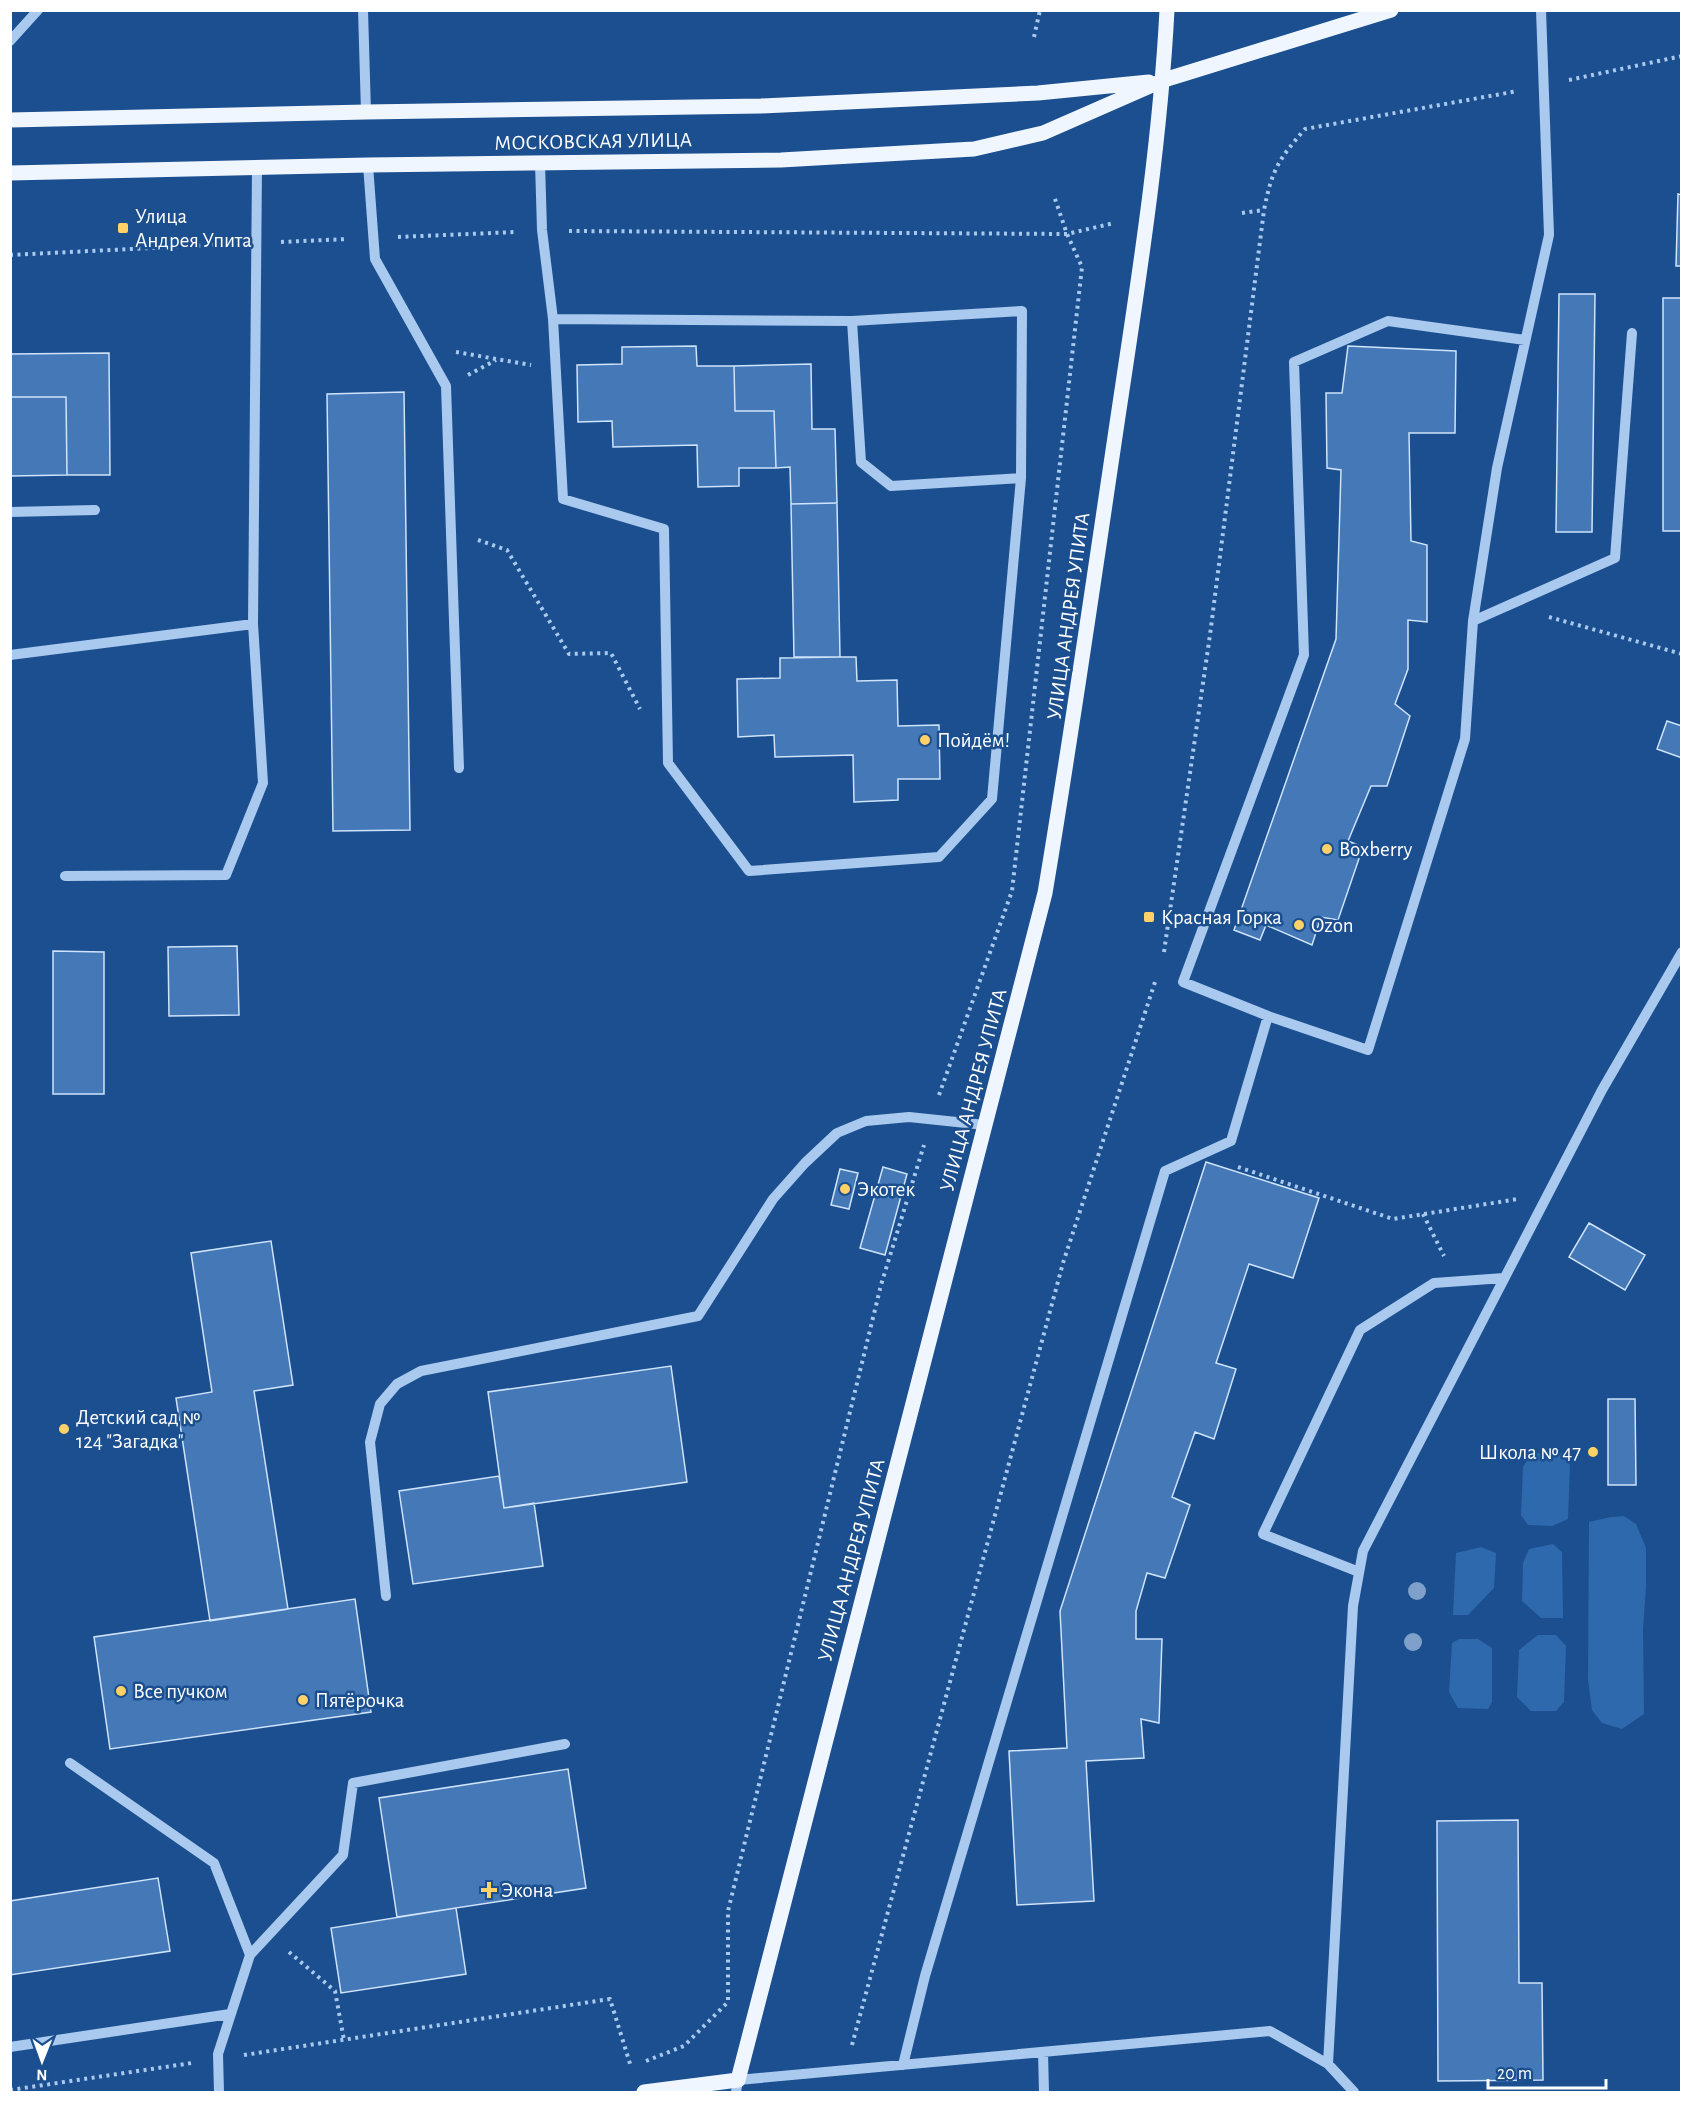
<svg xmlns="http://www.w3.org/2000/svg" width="1692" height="2103" font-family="'Alegreya Sans',sans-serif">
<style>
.green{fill:#2e69ad}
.building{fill:#4478b7;stroke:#cfe3fa;stroke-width:1.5}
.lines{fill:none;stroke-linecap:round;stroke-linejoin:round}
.path{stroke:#a9c9ee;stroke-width:4;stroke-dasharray:3 4.5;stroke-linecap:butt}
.minor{stroke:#a9c9ee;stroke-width:10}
.major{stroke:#f0f6ff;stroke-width:15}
.tree{fill:#7ea0ca}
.poi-dot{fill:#ffd166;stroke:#1b4f8f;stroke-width:2}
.labels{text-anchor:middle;stroke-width:5;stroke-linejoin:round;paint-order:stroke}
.street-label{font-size:21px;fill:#fff;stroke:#1b4f8f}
.poi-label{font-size:21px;fill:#fff;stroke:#1b4f8f;text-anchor:start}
</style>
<rect width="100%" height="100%" fill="#1b4f8f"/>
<path class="green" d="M1560,1452L1570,1465L1568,1519L1552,1526L1528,1525L1521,1515L1523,1467L1532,1453Z
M1624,1516L1636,1524L1646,1548V1587L1643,1629L1644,1714L1622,1729L1602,1723L1592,1710L1588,1680L1589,1522L1611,1517Z
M1553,1544L1562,1552L1563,1618H1541L1522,1601L1523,1563L1529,1549Z
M1481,1547L1496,1553L1494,1588L1468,1615H1453L1456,1553Z
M1538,1635H1556L1566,1646L1564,1702L1556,1711H1531L1517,1697L1519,1650Z
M1459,1639H1478L1492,1648V1702L1488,1709L1458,1708L1449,1692L1452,1643Z"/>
<path class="building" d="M1678,194L1682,195V266H1676Z
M1559,294H1595L1592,532H1556Z
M1663,298H1682V531H1663Z
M696,346L697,366H734L735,411H774L776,468H739V486L698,487L697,445L613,447L612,421L578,422L577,365L622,364V347Z
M1348,346L1456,351L1455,433H1409L1411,541L1427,545V622L1408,620V669L1395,704L1410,716L1387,786H1371L1348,841L1363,847L1338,920L1321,917L1312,945L1266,925L1260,940L1234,930L1336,639L1341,470L1327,468L1326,393H1342Z
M109,353L110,475H67L66,397H10V354Z
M811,364L812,429H835L837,503L791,504L790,467L776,468L774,411H735L734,366Z
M404,392L410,830L333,831L327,394Z
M10,397H66L67,475L10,476Z
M837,503L840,657H794L791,504Z
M840,657H856L857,681L897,680L898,726L939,725L940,779H898V800L854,802L853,755L775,757L774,735L738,737L737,679L780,678V658Z
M1667,721L1682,726V758L1657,749Z
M237,946L239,1015L169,1016L168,947Z
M53,951L104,952V1094H53Z
M1206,1162L1319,1198L1293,1278L1249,1264L1216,1363L1236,1369L1214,1439L1195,1432L1172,1497L1190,1505L1165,1578L1147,1573L1136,1611V1639H1162L1159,1723L1141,1719L1144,1758L1086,1761L1094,1901L1017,1905L1009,1751L1067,1748L1060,1611Z
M883,1167L907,1174L885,1255L860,1248Z
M840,1169L858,1173L849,1209L831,1205Z
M1589,1223L1645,1255L1625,1290L1569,1257Z
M271,1241L293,1385L254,1391L288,1609L210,1621L176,1398L212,1392L191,1253Z
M671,1366L687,1482L504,1508L488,1392Z
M1608,1399H1635L1636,1485H1608Z
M499,1476L504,1508L534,1503L543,1566L413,1584L399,1491Z
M355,1599L371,1712L110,1749L94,1637Z
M568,1769L586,1888L397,1917L379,1798Z
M1518,1820L1519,1983H1542L1543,2080L1438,2081L1437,1821Z
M158,1878L170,1951L10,1975V1901Z
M456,1908L466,1974L341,1993L331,1928Z"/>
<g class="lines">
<path class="path" d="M1034,37L1040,10
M1569,80L1682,56
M1242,213L1264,210
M569,231L1067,234L1114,223
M398,237L516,232
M281,242L348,239
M10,255L231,244
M456,352L531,365
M468,375L496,360
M478,540L507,550L569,654L611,653L640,709
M1549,617L1682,654
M1164,952L1210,635L1264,210C1272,170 1278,160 1305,129L1518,91
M939,1095L1012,891L1082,267L1067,234L1054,196
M1238,1167L1393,1219L1518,1199
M1423,1214L1444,1256
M289,1952L335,1991L344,2040
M852,2045L1063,1263L1156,979
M244,2055L610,1999L631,2067
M646,2061L684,2046L728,2002V1911L881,1285L924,1145
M10,2090L192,2063"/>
<path class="minor" d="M363,10L366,112
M10,41L38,10
M540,163L542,230L553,319L563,499L664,529L668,763L749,871L939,857L992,799L1021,478L1022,311L852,321L553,319
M368,165L375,259L446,386L459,768
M852,321L861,462L891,486L1021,478
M1525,340L1388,321L1294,362L1304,655L1183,982L1268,1016L1368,1050L1465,739L1473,621L1497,468L1549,235L1541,10
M10,512L95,510
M1473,621L1615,558L1632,333
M10,655L253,624L257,167
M65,876L226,875L263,783L253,624
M1359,1572L1263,1534L1360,1330L1434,1283L1504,1278
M386,1596L370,1442L380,1404L397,1384L421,1371L698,1316L773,1199L805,1163L837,1133L866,1121L909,1117L985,1125
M70,1763L214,1863L250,1955L218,2054L219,2092
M250,1955L343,1855L353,1783L565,1744
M10,2047L230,2014
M1043,2052L1044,2092
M1328,2064L1353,1606L1363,1551L1602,1090L1682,952
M903,2065L925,1976L1165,1171L1231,1141L1268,1016
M736,2092L738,2080L1270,2031L1328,2064L1354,2092"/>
<path class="major" d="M10,120L366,112L761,106L1038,93L1149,82
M10,173L368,165L781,160L974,149L1043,133L1164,80L1391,10
M644,2092L738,2080L1045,893C1072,732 1095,571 1119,410C1139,277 1160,145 1167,10"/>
</g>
<g class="tree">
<circle cx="1417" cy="1591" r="9"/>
<circle cx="1413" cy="1642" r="9"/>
</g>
<g class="poi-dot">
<rect x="117" y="222" width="12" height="12" rx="3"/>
<circle cx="925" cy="740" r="6"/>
<circle cx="1327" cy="849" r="6"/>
<rect x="1143" y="911" width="12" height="12" rx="3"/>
<circle cx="1299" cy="925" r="6"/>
<circle cx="845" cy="1189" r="6"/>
<circle cx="64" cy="1429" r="6"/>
<circle cx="1593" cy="1452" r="6"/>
<circle cx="121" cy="1691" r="6"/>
<circle cx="303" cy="1700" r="6"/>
<path d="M486 1881h6v6h6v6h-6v6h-6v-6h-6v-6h6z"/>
</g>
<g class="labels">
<g class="street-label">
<text transform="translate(593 141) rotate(-1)" y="7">МОСКОВСКАЯ УЛИЦА</text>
<text transform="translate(1068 616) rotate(-82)" y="7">УЛИЦА АНДРЕЯ УПИТА</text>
<text transform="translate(973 1090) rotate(-75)" y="7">УЛИЦА АНДРЕЯ УПИТА</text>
<text transform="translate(851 1560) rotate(-75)" y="7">УЛИЦА АНДРЕЯ УПИТА</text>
</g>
<g class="poi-label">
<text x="135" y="223">Улица<tspan x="135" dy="24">Андрея Упита</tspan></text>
<text x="937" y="747">Пойдём!</text>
<text x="1339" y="856">Boxberry</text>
<text x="1161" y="924">Красная Горка</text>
<text x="1311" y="932">Ozon</text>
<text x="857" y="1196">Экотек</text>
<text x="76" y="1424">Детский сад №<tspan x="76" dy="24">124 "Загадка"</tspan></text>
<text x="1581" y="1459" text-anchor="end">Школа № 47</text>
<text x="133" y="1698">Все пучком</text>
<text x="315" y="1707">Пятёрочка</text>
<text x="501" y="1897">Экона</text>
</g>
</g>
<rect width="1692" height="2103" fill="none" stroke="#ffffff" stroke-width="24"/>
<g transform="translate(42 2061) rotate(181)" stroke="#1b4f8f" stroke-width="4.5" paint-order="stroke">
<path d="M0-4.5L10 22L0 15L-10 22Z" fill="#ffffff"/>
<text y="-9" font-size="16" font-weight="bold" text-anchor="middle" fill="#ffffff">N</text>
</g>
<path d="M1488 2079v9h118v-9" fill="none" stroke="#ffffff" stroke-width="3"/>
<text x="1497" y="2079" font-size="18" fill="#ffffff" stroke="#1b4f8f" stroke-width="4.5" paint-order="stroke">20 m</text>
</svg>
